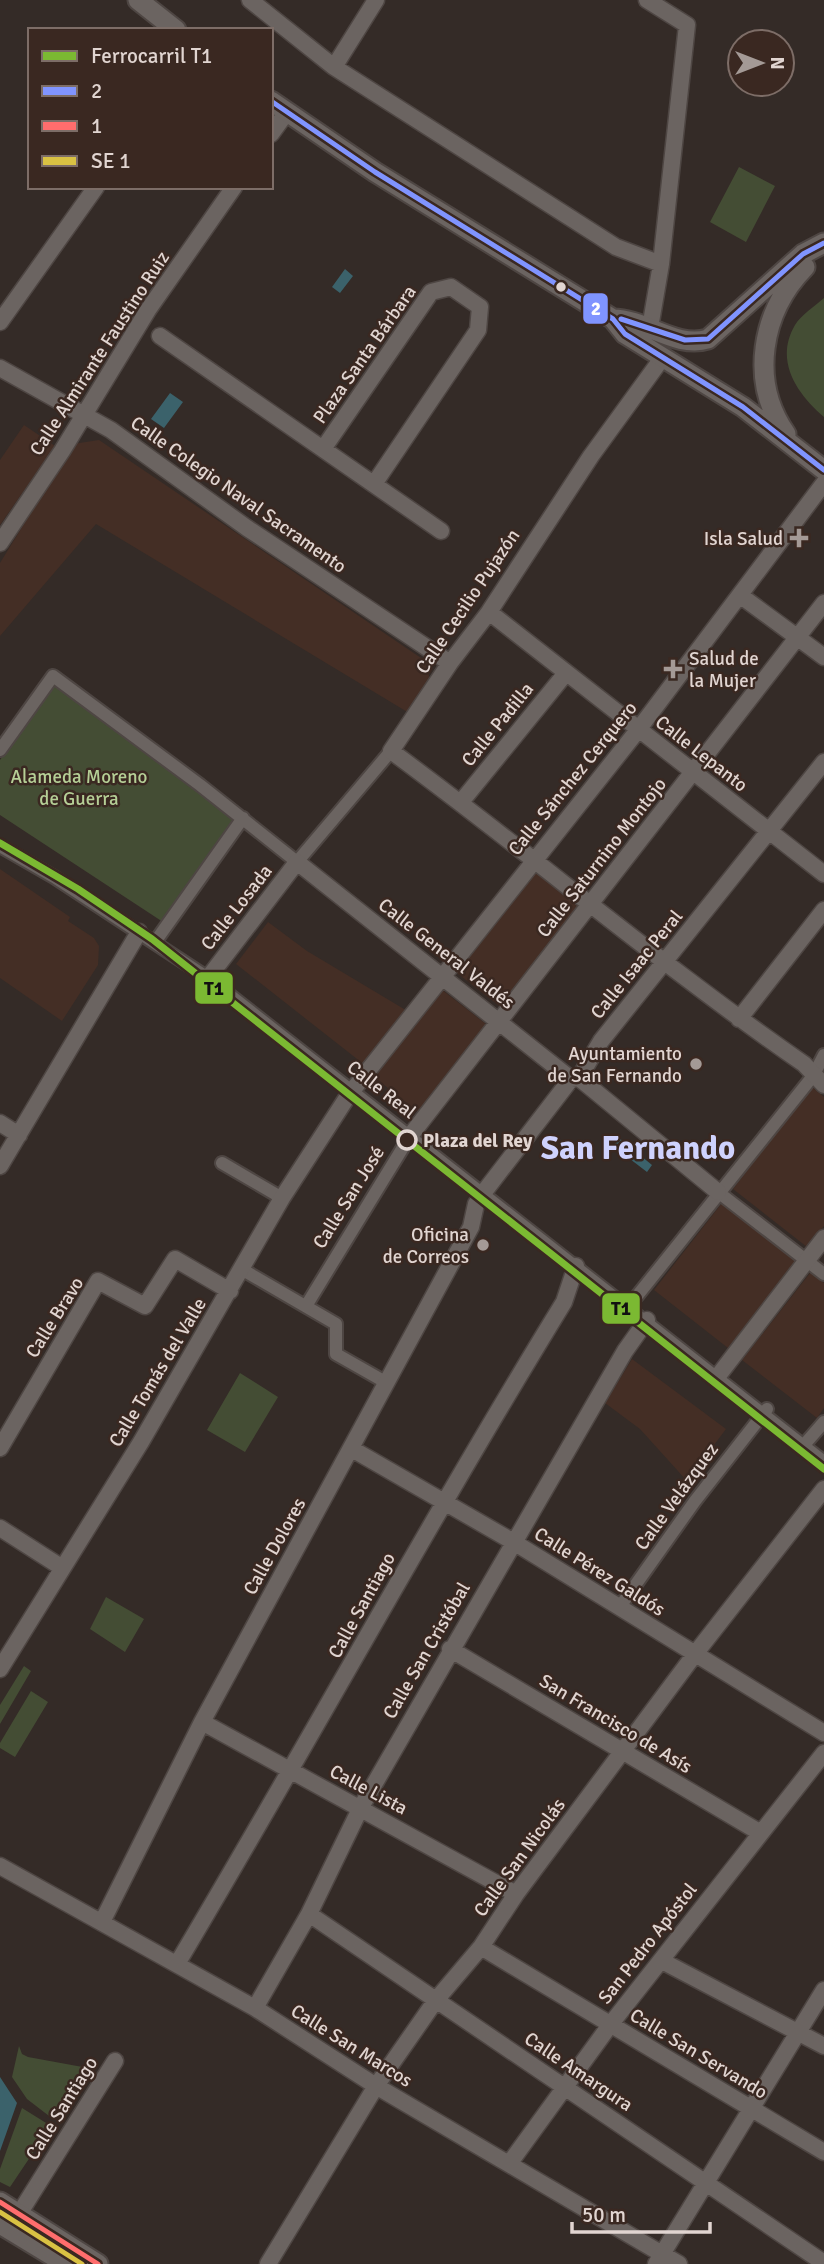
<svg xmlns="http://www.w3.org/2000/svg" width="824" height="2264" font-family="Signika,sans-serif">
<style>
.built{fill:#442e25}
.green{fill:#444d34}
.water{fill:#3b626b}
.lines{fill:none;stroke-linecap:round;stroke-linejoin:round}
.pedestrian-casing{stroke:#4e4643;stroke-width:16}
.minor-casing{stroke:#4e4643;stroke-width:19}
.tertiary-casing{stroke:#4e4643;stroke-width:23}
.pedestrian{stroke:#6b6461;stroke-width:12}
.minor{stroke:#6b6461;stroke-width:16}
.tertiary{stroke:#6b6461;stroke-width:19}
.bus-1-casing{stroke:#3a2821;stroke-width:10}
.bus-2-casing{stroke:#3a2821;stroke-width:10}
.bus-3-casing{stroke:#3a2821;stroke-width:10}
.bus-1{stroke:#8094ff;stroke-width:5}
.bus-2{stroke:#ff6d6d;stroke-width:5}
.bus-3{stroke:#d9c143;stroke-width:5}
.rail-1-casing{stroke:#3a2821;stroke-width:12}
.rail-1{stroke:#7bb932;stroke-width:7}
.bus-dot{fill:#e1d5d1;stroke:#3a2821;stroke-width:2.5}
.poi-dot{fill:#a49a96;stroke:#3a2821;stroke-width:2.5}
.stop-dot{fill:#3a2821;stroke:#e1d5d1;stroke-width:3.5}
.labels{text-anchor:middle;stroke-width:5;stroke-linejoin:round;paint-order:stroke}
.street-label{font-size:19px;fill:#e1d5d1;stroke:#3a2821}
.poi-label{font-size:19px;fill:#e1d5d1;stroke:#3a2821;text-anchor:end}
.park-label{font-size:19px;fill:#b5cf96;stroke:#3a2821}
.stop-label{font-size:19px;font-weight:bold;fill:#e1d5d1;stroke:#3a2821;text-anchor:start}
.town-label{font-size:33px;font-weight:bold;fill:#cfd2fd;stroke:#3a2821}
.line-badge{stroke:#3a2821;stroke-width:2.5}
.badge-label{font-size:19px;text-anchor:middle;font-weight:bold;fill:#fff}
.pale-badge-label{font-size:19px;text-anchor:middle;font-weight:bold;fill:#111}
</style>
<rect width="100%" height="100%" fill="#342b27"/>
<path class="built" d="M24,425L55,446L0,525V460Z
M99,440L427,662L430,684L409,713L96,524L0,636V563L73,444Z
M0,869L70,917L68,921L94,938L99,946L98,965L62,1021L0,978Z
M536,872L581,907L502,1008L457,973Z
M268,922L307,951L409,1012L366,1066L236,964Z
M441,989L486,1024L418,1112L373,1076Z
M812,1087L824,1097V1226L807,1247L733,1189Z
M722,1203L796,1261L728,1348L654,1290Z
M810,1273L824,1283V1408L817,1418L742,1360Z
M632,1359L726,1429L687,1481L640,1429L605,1403Z"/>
<path class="green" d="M739,167L775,186L746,242L710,222Z
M824,298V417C797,394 774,361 795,325C801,315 815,306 824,298Z
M53,684L235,819L163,922L0,815V760Z
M240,1373L278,1397L245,1452L207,1430Z
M106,1597L144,1619L125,1652L90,1629Z
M24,1666L31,1671L0,1724V1705Z
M31,1691L48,1702L15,1757L0,1748V1743Z
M19,2046L22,2054L28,2057L88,2068L53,2119L27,2099L12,2077Z
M22,2108L51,2126L10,2187L0,2182V2169Z"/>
<path class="water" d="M345,269L353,276L340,293L332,287Z
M170,393L183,402L164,428L151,419Z
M619,1138L652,1165L647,1172L613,1146Z
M0,2077L17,2103L0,2151Z"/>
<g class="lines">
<g class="pedestrian-casing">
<path id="pedestrian" d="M0,750L53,676L200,785L297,862L391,751
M0,846L54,877L208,978L824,1462
M155,942L243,818
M222,1163L282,1198
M718,1192L824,1274
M243,1270L336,1324V1354L387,1383
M306,1306L410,1136
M629,1306L813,1076L824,1055
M804,1445L824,1422
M619,1608L695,1501L767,1409"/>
</g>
<g class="minor-casing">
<path id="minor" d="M250,0L334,67L616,247L661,264
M647,0L687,25L661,264L650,328
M334,67L376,0
M271,134L287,112
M0,322L96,187
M160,336L441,531
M663,357L591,456L489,612L450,663L391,751C530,853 662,966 804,1064L824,1085
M0,368L111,430L247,528L450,663
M323,449L431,292L451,287L480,307L478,330L374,484
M0,543L62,451L148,310L234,187
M741,596L824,657
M489,612L824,874
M461,802L566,673
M208,978L297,862L571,1079
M739,1019L824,910
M579,1078L718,1192
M0,1123L19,1135
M410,1136L824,603
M0,1166L139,932
M718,1376L824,1238
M0,1448L98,1281L145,1306L175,1259L230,1291
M352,1449L512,1541L824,1733
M0,1528L61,1567
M450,1649L759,1832
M0,1669L141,1442L282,1198L348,1096L638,730L824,483
M202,1722L516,1894
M0,1866L255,2008L376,2086L679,2264
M309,1914L824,2263
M102,1922L202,1722L471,1227L476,1204L484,1192L571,1079L579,1078L601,1041L824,762
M481,1947L824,2152
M662,1961L824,2046
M177,1964C308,1744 430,1520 564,1302L576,1266
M255,2008L309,1914L361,1807L625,1351L647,1320
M509,2164L610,2025L824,1753
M19,2214L115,2061
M268,2264L376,2086L436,2000L481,1947L516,1894L695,1654L824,1489
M656,2264L824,1990"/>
</g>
<g class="tertiary-casing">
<path id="tertiary" d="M138,0L176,30
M271,101L375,172L613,319L625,334L743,407L824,470
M613,319C645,319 676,349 708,339L803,254L824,243
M786,434C749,381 761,312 805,267
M0,2202L98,2264
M0,2224L66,2264"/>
</g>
<use href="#pedestrian" class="pedestrian"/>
<use href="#minor" class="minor"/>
<use href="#tertiary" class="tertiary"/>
<g class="bus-1-casing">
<path id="bus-1" d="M271,101L375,172L613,319L625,334L743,407L824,470
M621,319L685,340L708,339L803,254L824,243"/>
</g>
<g class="bus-2-casing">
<path id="bus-2" d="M0,2202L98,2264"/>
</g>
<g class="bus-3-casing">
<path id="bus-3" d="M0,2212L82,2264"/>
</g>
<use href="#bus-1" class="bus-1"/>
<use href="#bus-2" class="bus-2"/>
<use href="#bus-3" class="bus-3"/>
<g class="rail-1-casing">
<path id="rail-1" d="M0,843L78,889L152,939L824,1469"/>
</g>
<use href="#rail-1" class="rail-1"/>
</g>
<circle class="bus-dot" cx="561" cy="287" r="6"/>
<g class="poi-dot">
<path d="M795.5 527.5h7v7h7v7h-7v7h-7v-7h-7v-7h7z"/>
<path d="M669.5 658.5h7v7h7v7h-7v7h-7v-7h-7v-7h7z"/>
<circle cx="696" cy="1064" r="7"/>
<circle cx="483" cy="1245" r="7"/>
</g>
<circle class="stop-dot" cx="407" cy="1140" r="9"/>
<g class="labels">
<g class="street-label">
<text transform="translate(99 353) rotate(-57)" y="7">Calle Almirante Faustino Ruiz</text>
<text transform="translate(364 354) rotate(-55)" y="7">Plaza Santa Bárbara</text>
<text transform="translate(239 494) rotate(35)" y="7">Calle Colegio Naval Sacramento</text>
<text transform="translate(467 601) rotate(-56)" y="7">Calle Cecilio Pujazón</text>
<text transform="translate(497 724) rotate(-51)" y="7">Calle Padilla</text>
<text transform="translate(702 753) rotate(38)" y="7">Calle Lepanto</text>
<text transform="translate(572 778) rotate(-51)" y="7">Calle Sánchez Cerquero</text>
<text transform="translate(601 857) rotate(-52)" y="7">Calle Saturnino Montojo</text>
<text transform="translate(236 907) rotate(-52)" y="7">Calle Losada</text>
<text transform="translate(447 953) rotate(38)" y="7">Calle General Valdés</text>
<text transform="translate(636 964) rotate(-51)" y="7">Calle Isaac Peral</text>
<text transform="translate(382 1089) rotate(38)" y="7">Calle Real</text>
<text transform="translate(348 1197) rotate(-58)" y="7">Calle San José</text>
<text transform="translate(54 1317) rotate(-58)" y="7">Calle Bravo</text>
<text transform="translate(157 1372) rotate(-59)" y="7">Calle Tomás del Valle</text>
<text transform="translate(676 1496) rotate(-54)" y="7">Calle Velázquez</text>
<text transform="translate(274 1546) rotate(-61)" y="7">Calle Dolores</text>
<text transform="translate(600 1571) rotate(32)" y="7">Calle Pérez Galdós</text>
<text transform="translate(361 1605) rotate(-61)" y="7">Calle Santiago</text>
<text transform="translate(426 1650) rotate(-60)" y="7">Calle San Cristóbal</text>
<text transform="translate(616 1723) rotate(31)" y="7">San Francisco de Asís</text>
<text transform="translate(369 1789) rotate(28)" y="7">Calle Lista</text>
<text transform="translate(519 1857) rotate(-54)" y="7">Calle San Nicolás</text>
<text transform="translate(647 1943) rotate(-52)" y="7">San Pedro Apóstol</text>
<text transform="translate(352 2045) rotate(32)" y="7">Calle San Marcos</text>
<text transform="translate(699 2053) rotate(31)" y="7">Calle San Servando</text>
<text transform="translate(579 2071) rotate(34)" y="7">Calle Amargura</text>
<text transform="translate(61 2108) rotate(-58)" y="7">Calle Santiago</text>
</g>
<g class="poi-label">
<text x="783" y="545">Isla Salud</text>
<text x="689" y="665" text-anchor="start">Salud de<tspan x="689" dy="22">la Mujer</tspan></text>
<text x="682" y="1060">Ayuntamiento<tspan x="682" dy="22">de San Fernando</tspan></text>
<text x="469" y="1241">Oficina<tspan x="469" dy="22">de Correos</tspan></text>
</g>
<g class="park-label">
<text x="79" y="783">Alameda Moreno<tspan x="79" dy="22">de Guerra</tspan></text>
</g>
<g class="stop-label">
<text x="423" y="1147">Plaza del Rey</text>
</g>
<g class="town-label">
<text x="638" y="1159">San Fernando</text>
</g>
</g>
<g class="line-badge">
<rect x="582" y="292" width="27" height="33" rx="7" fill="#8094ff"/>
<rect x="194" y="971" width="40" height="34" rx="7" fill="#7bb932"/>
<rect x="601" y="1292" width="40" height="33" rx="7" fill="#7bb932"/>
</g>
<g class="badge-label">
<text x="596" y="315">2</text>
</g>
<g class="pale-badge-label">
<text x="214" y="995">T1</text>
<text x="621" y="1315">T1</text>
</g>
<rect x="28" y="28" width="245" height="161" fill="#3a2821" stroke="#7d6d67" stroke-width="2"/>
<rect x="42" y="51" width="35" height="10" fill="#7bb932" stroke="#7d6d67" stroke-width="2"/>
<text x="91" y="63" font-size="21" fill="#e1d5d1">Ferrocarril T1</text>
<rect x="42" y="86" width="35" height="10" fill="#8094ff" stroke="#7d6d67" stroke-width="2"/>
<text x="91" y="98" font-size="21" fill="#e1d5d1">2</text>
<rect x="42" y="121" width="35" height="10" fill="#ff6d6d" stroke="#7d6d67" stroke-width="2"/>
<text x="91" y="133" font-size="21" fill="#e1d5d1">1</text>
<rect x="42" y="156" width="35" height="10" fill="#d9c143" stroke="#7d6d67" stroke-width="2"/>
<text x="91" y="168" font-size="21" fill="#e1d5d1">SE 1</text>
<g transform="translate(761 63) rotate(90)"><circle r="33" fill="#3a2821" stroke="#7d6d67" stroke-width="2"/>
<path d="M0-5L12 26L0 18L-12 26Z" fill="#a49a96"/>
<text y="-10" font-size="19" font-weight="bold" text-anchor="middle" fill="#e1d5d1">N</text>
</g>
<path d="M572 2222v10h138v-10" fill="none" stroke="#e1d5d1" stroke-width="3.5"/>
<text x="582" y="2222" font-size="21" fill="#e1d5d1" stroke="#3a2821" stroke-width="5" paint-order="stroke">50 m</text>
</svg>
